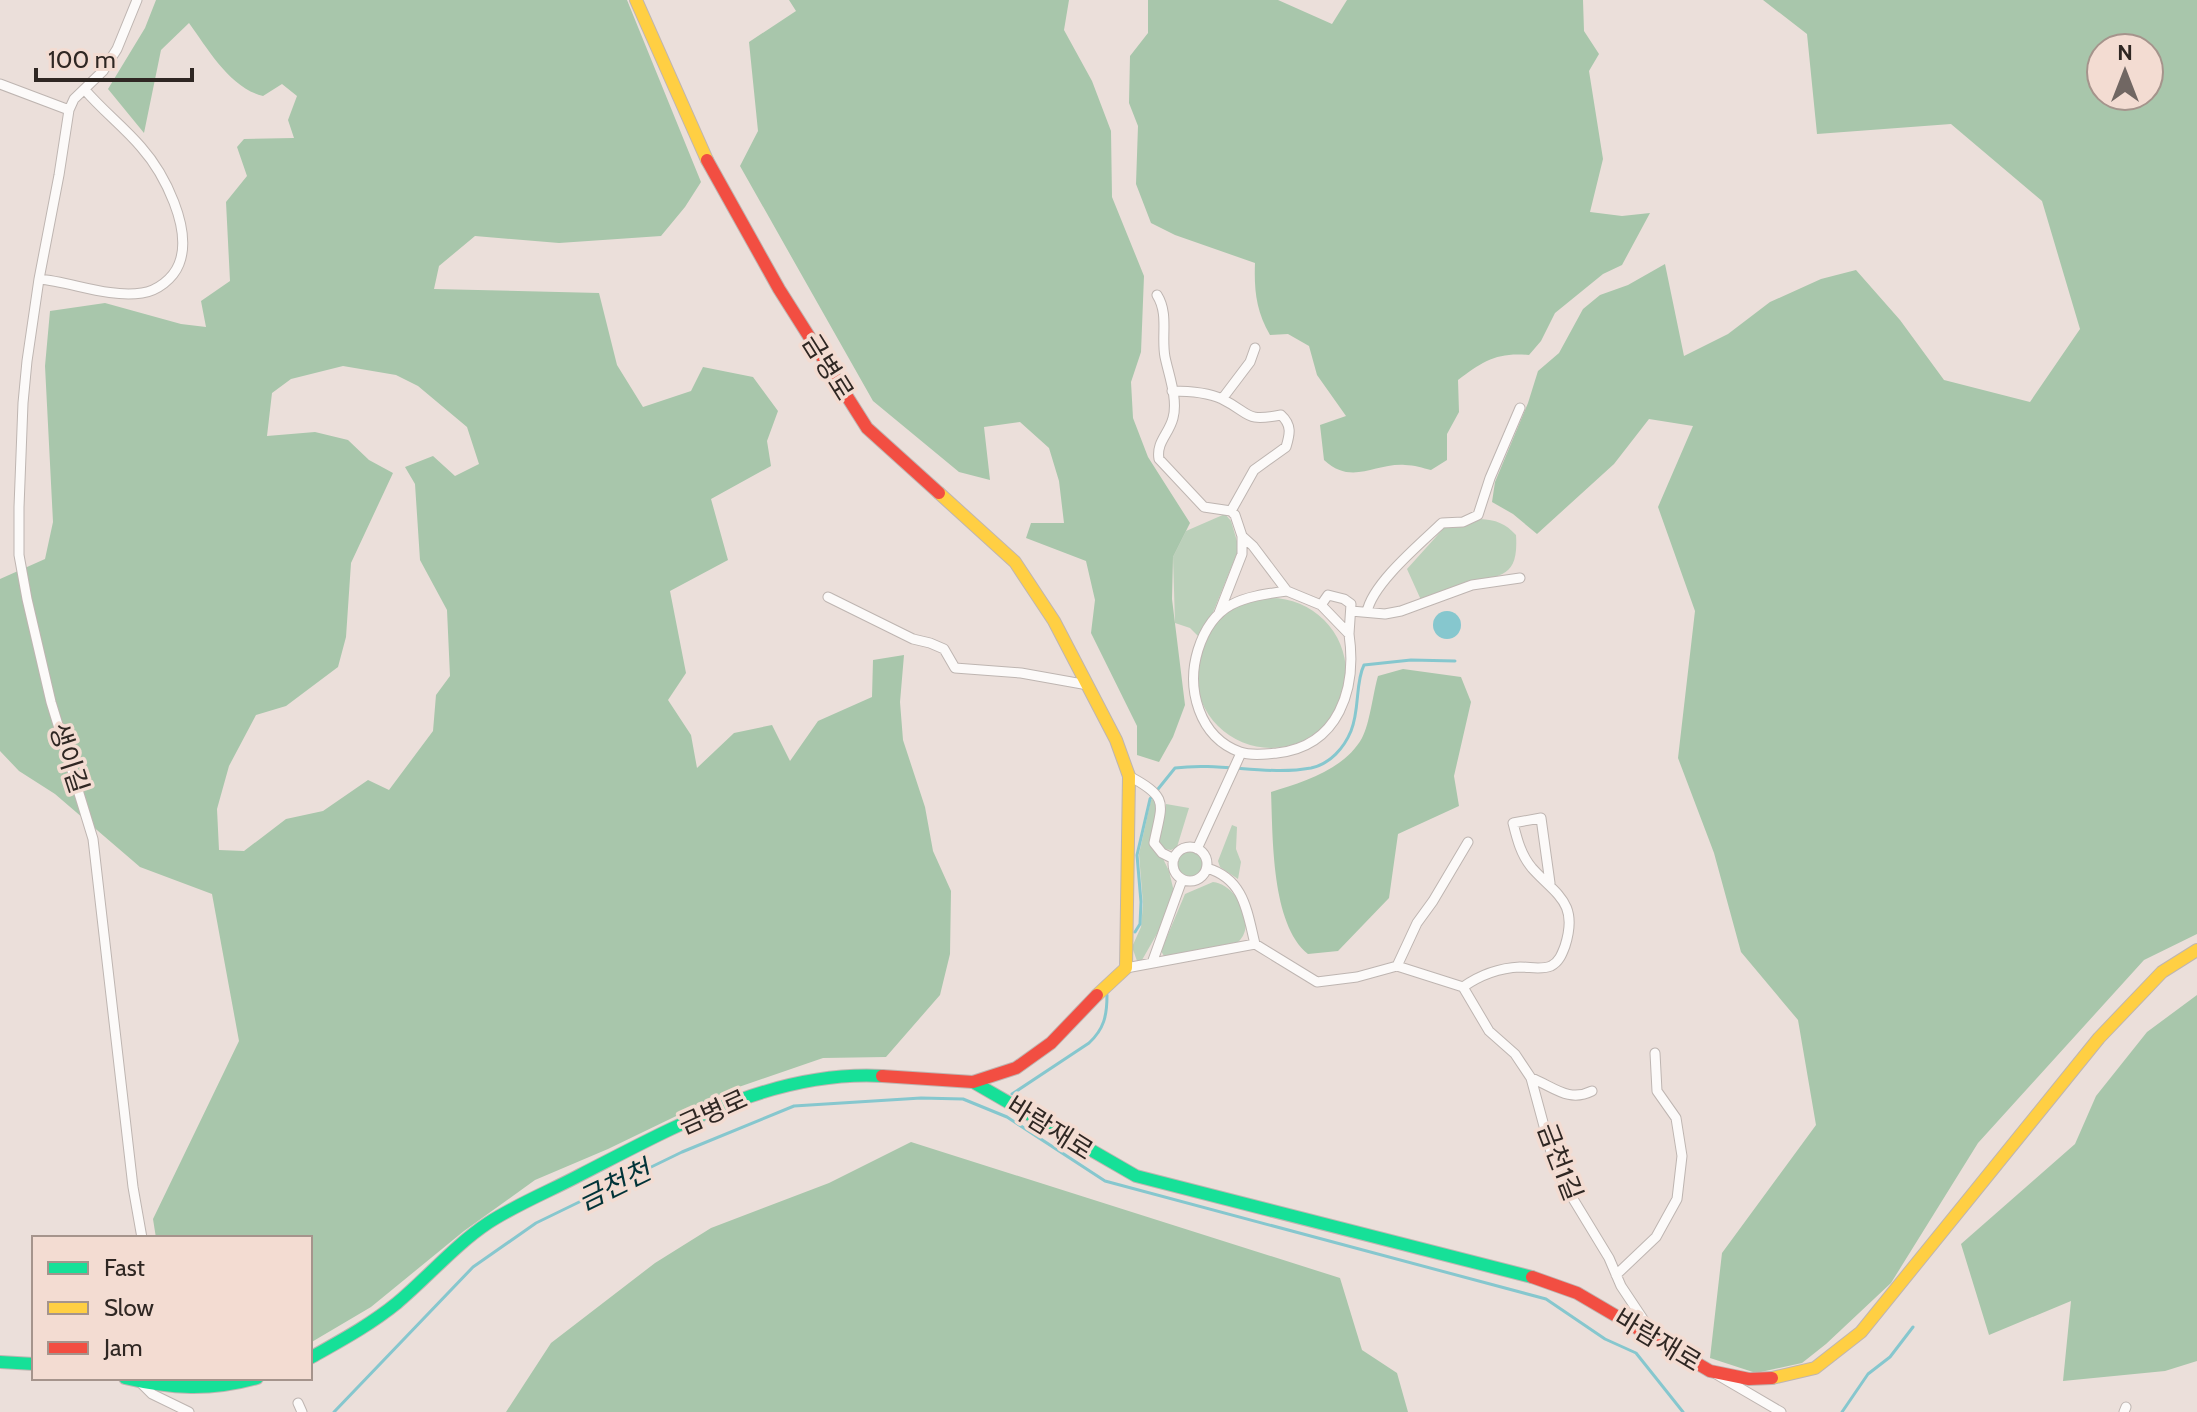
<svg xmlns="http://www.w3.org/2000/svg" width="2197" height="1412" font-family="Cabin,'Noto Sans KR',sans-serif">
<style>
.green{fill:#bbd0ba}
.forest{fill:#a8c6ab;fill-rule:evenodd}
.water{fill:#86c7ce}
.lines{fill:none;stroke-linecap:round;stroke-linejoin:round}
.stream{stroke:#86c7ce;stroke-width:3}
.street-casing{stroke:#beb5b1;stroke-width:11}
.fast-casing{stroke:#beb5b1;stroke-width:14}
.slow-casing{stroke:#beb5b1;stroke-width:14}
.jam-casing{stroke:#beb5b1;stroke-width:14}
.street{stroke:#fcfaf9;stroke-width:9}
.fast{stroke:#16e098;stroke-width:12}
.slow{stroke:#ffcf43;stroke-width:12}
.jam{stroke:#f24e42;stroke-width:12}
.labels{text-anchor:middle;stroke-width:7;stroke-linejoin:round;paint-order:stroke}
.street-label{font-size:26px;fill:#2f2723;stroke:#f3dcd2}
.water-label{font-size:28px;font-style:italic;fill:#013338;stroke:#f3dcd2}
</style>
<rect width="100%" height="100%" fill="#ebdfda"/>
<path class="green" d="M1225,514L1231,521L1239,548L1212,615L1198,636L1190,628L1175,623L1173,557L1186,531Z
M1480,519C1496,520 1505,523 1516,535C1519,580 1499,575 1464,584C1449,588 1435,595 1421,600L1407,569L1444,528L1463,527Z
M1196 673a75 75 0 1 1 150 0a75 75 0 1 1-150 0Z
M1153,799L1159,805L1152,836L1169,871L1174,892L1158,932L1142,960L1137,961L1132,947L1141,927L1143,904L1139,854L1151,800Z
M1166,804L1189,808L1177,847L1171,850L1164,849L1158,843Z
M1232,825L1237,827L1236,849L1241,862L1238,879L1220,867L1218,861Z
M1177 864a13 13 0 1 1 26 0a13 13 0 1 1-26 0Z
M1213,882C1236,884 1258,924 1238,942L1164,956L1161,951L1185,894Z"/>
<path class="forest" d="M156,0H627L701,182L685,207L661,236L559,243L475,236L439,266L434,289L599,293L617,365L643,407L691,391L703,367L753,377L778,411L767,441L771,466L711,499L728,560L670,591L686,673L668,700L691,735L697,768L734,733L772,725L790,761L818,721L872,697L873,660L904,655L900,702L903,740L925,807L933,851L951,891L950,954L940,995L886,1057L823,1058L730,1090L608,1149L535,1180L464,1231L371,1307L310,1343V1238H156L153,1219L239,1041L212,894L140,867L55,794L19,771L0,751V579L45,559L53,522L45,366L50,311L105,303L181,324L206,327L201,301L230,281L226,202L247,176L237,147L244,139L294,138L288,120L297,96L282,84L263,96C230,88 208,49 189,23L161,50L144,133L108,89L145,28ZM343,366L396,375L418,386L467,427L479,464L455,476L433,456L405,467L415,484L420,560L447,610L450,676L436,695L433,731L389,790L368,780L323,811L286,819L244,851L219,850L217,809L229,766L256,715L286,706L338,667L346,637L351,563L393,473L369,460L348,440L315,432L267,436L272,393L291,379Z
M789,0H1069L1064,30L1092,81L1111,131L1112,197L1144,276L1141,352L1131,382L1133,418L1148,457L1190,523L1173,557L1172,599L1185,705L1173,737L1159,762L1137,755V726L1091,633L1095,600L1086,561L1026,538L1031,523H1064L1059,481L1049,448L1020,422L984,427L990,480L959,472L873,401L740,166L758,131L749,42L796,11Z
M1148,0H1278L1332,24L1347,0H1583L1584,31L1599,54L1589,71L1603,159L1590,212L1622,216L1650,213L1622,265L1603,274L1555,313L1541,341L1529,355C1497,352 1483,361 1458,380L1459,412L1447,434V460L1431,470C1423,468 1414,465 1405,465C1374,463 1352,486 1324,460L1320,425L1346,416L1317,375L1309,346L1288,334L1270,335C1256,311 1254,290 1255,263L1175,235L1151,223L1136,184L1138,126L1129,103L1130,56L1148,33Z
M1763,0H2197V934L2144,960L1978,1143L1891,1283L1826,1344L1802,1363L1756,1373L1710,1358L1722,1253L1816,1125L1798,1020L1741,952L1714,853L1678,758L1695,611L1658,507L1693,426L1649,419L1614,464L1537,534L1513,514L1492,502L1495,482L1528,403L1538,371L1559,353L1583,309L1600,295L1628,285L1665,264L1684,356L1728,334L1770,302L1821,279L1856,270L1900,320L1944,380L2030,402L2080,329L2042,201L1951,124L1817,134L1807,34ZM2101,48H2149V96H2101Z
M1403,669L1461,677L1471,702L1454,776L1459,806L1398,834L1389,898L1338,951L1308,954C1271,924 1273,837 1271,792C1303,782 1344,770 1362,738C1370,723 1373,693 1378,676Z
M2197,995V1361L2165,1371L2063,1381L2071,1301L1989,1335L1961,1244L2075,1144L2096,1096L2147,1032Z
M911,1142L1340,1278L1362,1350L1397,1373L1408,1412H506L551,1343L655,1263L711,1228L829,1183Z"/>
<path class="water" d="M1433 625a14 14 0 1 1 28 0a14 14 0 1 1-28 0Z"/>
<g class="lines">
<path class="stream" d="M1135,932L1140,924L1141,902L1137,855L1150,799L1175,768C1220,762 1268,776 1311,768C1330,764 1344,748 1351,731C1360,709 1355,683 1364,665L1411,660L1455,661
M1012,1094L1089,1043C1104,1029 1107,1016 1107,995
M334,1412L473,1267L536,1223L682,1152L794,1106L921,1098L963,1099L1007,1117L1105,1181L1546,1299L1605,1339L1636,1353L1683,1412
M1842,1412L1868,1374L1890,1357L1913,1327"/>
<g class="street-casing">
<path id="street" d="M137,0L117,49L103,71L74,99L69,110L59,175L39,279L27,361L23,403L19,507V555L27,599L51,702L93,839L133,1187L142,1238
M0,84L69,110
M39,279C72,282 108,298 142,293C157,291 173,279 179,264C193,229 164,173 141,147C124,127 102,110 85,90
M1157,295C1169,314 1161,336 1165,357C1169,376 1178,399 1173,418C1169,434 1156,442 1159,459L1204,507L1231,511
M1172,391C1188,391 1207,392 1222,399C1252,414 1244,422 1281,415C1292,425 1290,434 1286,447L1254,470L1231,511L1235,515L1242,536L1253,546L1287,591C1242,597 1213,602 1198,650C1186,689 1199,737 1240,752C1251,756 1266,754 1277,753C1339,746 1357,689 1349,634
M1222,399L1250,362L1255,348
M1287,591L1321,605L1349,634L1351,604L1344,599L1328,595L1321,605
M828,597L913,639L930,643L944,649L955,668L1021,673L1088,685
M1351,611L1385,614L1401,611L1472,585L1520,578
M1367,612C1372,584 1420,544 1442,523L1463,522L1478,515L1490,478L1520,408
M1219,613L1242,554V536
M1129,776C1170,798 1162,803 1154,843L1162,853L1174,859
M1173 864a17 17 0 1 1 34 0a17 17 0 1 1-34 0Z
M1197,849L1241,753
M1207,868C1244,879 1247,911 1255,944
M1152,963L1182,880
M1397,966L1417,923L1433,901L1468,842
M1126,968L1255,944L1317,982L1357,977L1397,966L1463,987L1489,1031L1515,1054L1531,1078L1551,1152L1564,1184L1609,1258L1621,1286L1655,1337
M1463,987C1480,975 1499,968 1520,967C1531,967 1541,970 1551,966C1559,962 1562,954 1565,946C1579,902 1556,895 1532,868C1521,855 1517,839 1513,823L1541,818L1550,883
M1531,1078C1553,1086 1568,1103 1592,1091
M1616,1275L1656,1237L1677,1199L1682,1156L1676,1118L1657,1091L1655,1053
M1716,1374L1781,1412
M140,1382L152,1394L189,1412
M298,1403L302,1412
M2124,1412L2126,1407"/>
</g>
<g class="fast-casing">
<path id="fast" d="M973,1082L1136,1176L1532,1277
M310,1358C340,1341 370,1325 397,1303C428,1277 455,1245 488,1223C517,1204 550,1191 580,1175C674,1127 773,1070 882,1076
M0,1362L34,1364
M125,1378C170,1389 212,1391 257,1378"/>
</g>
<g class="slow-casing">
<path id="slow" d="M636,0L707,160
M939,493L1015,562L1054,621L1116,740L1129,776L1126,968L1097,995
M1772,1378L1815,1368L1861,1332L2099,1038L2162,972L2197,950"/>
</g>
<g class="jam-casing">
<path id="jam" d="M707,160L779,289L867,428L939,493
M882,1076L973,1082L1016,1068L1051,1043L1097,995
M1532,1277L1577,1293L1710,1371L1749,1379L1772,1378"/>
</g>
<use href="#street" class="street"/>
<use href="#fast" class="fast"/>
<use href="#slow" class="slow"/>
<use href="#jam" class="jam"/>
</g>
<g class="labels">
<g class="street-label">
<text transform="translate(828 367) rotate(58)" y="9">금병로</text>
<text transform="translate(69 758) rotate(72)" y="9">생이길</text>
<text transform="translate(713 1112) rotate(-24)" y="9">금병로</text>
<text transform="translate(1050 1128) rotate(32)" y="9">바람재로</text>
<text transform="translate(1560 1162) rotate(69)" y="9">금천1길</text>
<text transform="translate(1658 1340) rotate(31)" y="9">바람재로</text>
</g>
<g class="water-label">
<text transform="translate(614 1185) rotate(-26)" y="10">금천천</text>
</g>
</g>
<rect x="32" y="1236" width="280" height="144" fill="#f3dcd2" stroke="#a5948c" stroke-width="2"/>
<rect x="48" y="1262" width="40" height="12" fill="#16e098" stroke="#a5948c" stroke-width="2"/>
<text x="104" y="1276" font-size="24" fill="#2f2723">Fast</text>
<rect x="48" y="1302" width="40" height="12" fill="#ffcf43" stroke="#a5948c" stroke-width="2"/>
<text x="104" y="1316" font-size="24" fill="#2f2723">Slow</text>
<rect x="48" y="1342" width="40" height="12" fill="#f24e42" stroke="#a5948c" stroke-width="2"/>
<text x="104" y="1356" font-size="24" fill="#2f2723">Jam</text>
<g transform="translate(2125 72)"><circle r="38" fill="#f3dcd2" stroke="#a5948c" stroke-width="2"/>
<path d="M0-6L14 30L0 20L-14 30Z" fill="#716763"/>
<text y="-12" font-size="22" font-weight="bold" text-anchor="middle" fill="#2f2723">N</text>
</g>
<path d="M36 68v12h156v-12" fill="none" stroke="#2f2723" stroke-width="4"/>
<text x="48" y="68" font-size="24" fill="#2f2723" stroke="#f3dcd2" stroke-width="6" paint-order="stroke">100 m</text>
</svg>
